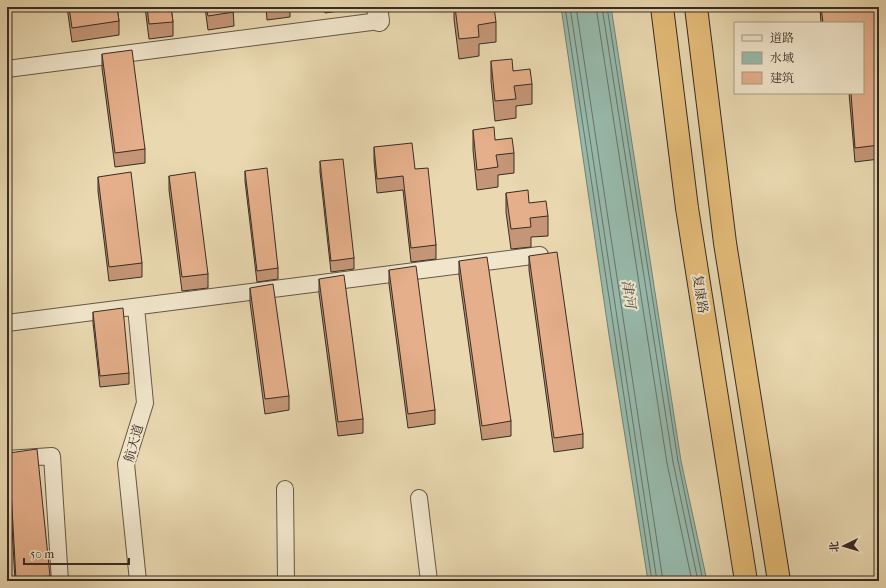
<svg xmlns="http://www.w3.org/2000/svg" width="886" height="588" font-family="'IM FELL French Canon','Noto Serif SC',serif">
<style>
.water{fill:#97baac;stroke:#718176}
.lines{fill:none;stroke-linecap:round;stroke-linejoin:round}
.shore{stroke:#687369;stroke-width:1}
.minor-casing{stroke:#655748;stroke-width:18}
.tertiary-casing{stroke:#655748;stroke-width:22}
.trunk-casing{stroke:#392c26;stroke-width:24}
.minor{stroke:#f1e6cc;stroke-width:16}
.tertiary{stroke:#f1e6cc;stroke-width:20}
.trunk{stroke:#e4bc78;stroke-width:22}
.wall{fill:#c49677;stroke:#392c26}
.building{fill:#e4af8a;stroke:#392c26}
.labels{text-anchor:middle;stroke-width:4;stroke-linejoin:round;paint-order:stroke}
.street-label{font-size:13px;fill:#392c26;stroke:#f1e6cc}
.water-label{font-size:14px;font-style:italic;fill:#505048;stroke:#f1e6cc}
</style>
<rect width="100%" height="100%" fill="#e9d8b0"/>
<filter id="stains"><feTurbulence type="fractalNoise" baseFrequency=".005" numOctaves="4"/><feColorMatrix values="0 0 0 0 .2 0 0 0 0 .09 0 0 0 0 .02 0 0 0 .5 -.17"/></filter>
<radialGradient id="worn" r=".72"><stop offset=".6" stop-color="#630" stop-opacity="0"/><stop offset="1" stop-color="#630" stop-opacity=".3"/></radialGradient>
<path class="water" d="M561,7H611L681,461L707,581H648L609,335Z"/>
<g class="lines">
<path class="shore" d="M565,7L652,581
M570,7L657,581
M576,7L663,581
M596,7L667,463L692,581
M602,7L673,462L698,581
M607,7L678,461L703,581"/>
<g class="minor-casing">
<path id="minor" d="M7,69L379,21
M136,307L145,403L126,464L138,581
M7,323L540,255
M7,459L52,456L60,581
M285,489L286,581
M419,498L429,581"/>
</g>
<g class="tertiary-casing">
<path id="tertiary" d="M377,7L379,21"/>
</g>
<g class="trunk-casing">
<path id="trunk" d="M662,7L687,208L746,581
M696,7L725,243L779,581"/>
</g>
<use href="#minor" class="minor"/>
<use href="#tertiary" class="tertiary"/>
<use href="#trunk" class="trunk"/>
</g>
<path class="wall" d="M67,7H117L119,21V35L72,42Z
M145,7H171L173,22V36L149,39Z
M205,7H233L234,26L208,30Z
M266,7H290V17L267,20Z
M324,7H353V9L325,13Z
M454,7H477V9L496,22V42L479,44V56L459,59L454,19Z
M820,7H879V159L855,162L849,93H863V23H821Z
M102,54L145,149V163L115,167L102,68Z
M491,61L513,71L532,84V104L516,106V118L495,121L491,81Z
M473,130L495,140L514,153V173L498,175V187L477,190L473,150Z
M374,147L415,169L436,245V259L411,262L403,190L377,193L374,161Z
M320,161L354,258V269L331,272L320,172Z
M245,171L278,268V279L257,282L245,181Z
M169,176L208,274V288L182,291L169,190Z
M98,177L142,263V277L109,281L98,191Z
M506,193L529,203L548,216V236L531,237V247L511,249L506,212Z
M529,256L583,434V448L554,452L529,270Z
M459,261L511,421V436L482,440L459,275Z
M389,270L435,410V424L408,428L389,284Z
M319,279L363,419V433L338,436L319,293Z
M250,288L289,396V410L265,414L250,302Z
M93,312L129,373V384L100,387L93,323Z
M9,453L50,576V581H15L9,473Z"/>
<path class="building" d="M69,7H117L119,21L72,28Z
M147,7H171L173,22L149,24Z
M206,7H233L234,12L208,16Z
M455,7H477V9L494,7L496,22L478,25L479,37L459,39Z
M821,7H879V145L855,148L851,93H863V23H823Z
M132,50L145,149L115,153L102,54Z
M512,59L513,71L530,69L532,84L514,86L516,99L495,101L491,61Z
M494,127L495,140L512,138L514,153L496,155L498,167L477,170L473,130Z
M412,143L415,169L428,168L436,245L411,248L403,176L377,179L374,147Z
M343,159L354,258L331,261L320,161Z
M267,168L278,268L257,271L245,171Z
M131,172L142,263L109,267L98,177Z
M195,172L208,274L182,277L169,176Z
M528,190L529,203L546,201L548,216L530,218L531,227L511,229L506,193Z
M557,252L583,434L554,438L529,256Z
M487,257L511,421L482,426L459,261Z
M416,266L435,410L408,414L389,270Z
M344,275L363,419L338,422L319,279Z
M273,284L289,396L265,399L250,288Z
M123,308L129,373L100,376L93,312Z
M37,449L50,576L16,580L9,453Z"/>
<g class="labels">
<g class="street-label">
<text transform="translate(701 294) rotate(81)" y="5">复康路</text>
<text transform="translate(133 443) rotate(-74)" y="5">航天道</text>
</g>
<g class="water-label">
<text transform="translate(629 294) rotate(82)" y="5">津河</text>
</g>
</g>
<rect width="886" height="588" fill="none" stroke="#e9d8b0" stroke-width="24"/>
<rect x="8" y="8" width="870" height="572" fill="none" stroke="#392c26" stroke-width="2"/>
<rect x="12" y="12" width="862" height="564" fill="none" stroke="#392c26"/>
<rect x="734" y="22" width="130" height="72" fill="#f1e6cc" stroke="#a79c8a"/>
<rect x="742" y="35" width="20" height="6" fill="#f1e6cc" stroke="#a79c8a"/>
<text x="770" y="42" font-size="12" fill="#392c26">道路</text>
<rect x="742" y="52" width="20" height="12" fill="#97baac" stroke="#a79c8a"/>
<text x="770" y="62" font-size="12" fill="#392c26">水域</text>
<rect x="742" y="72" width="20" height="12" fill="#e4af8a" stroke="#a79c8a"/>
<text x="770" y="82" font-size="12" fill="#392c26">建筑</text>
<g transform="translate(844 546) rotate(265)" stroke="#f1e6cc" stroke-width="3" paint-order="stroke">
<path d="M0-3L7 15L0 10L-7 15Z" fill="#392c26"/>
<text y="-6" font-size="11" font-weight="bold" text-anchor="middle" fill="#392c26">北</text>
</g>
<path d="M24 558v6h105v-6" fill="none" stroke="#392c26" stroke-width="2"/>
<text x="30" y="558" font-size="12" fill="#392c26" stroke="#f1e6cc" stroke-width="3" paint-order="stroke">50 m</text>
<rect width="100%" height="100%" filter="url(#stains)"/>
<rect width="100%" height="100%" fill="url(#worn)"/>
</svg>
